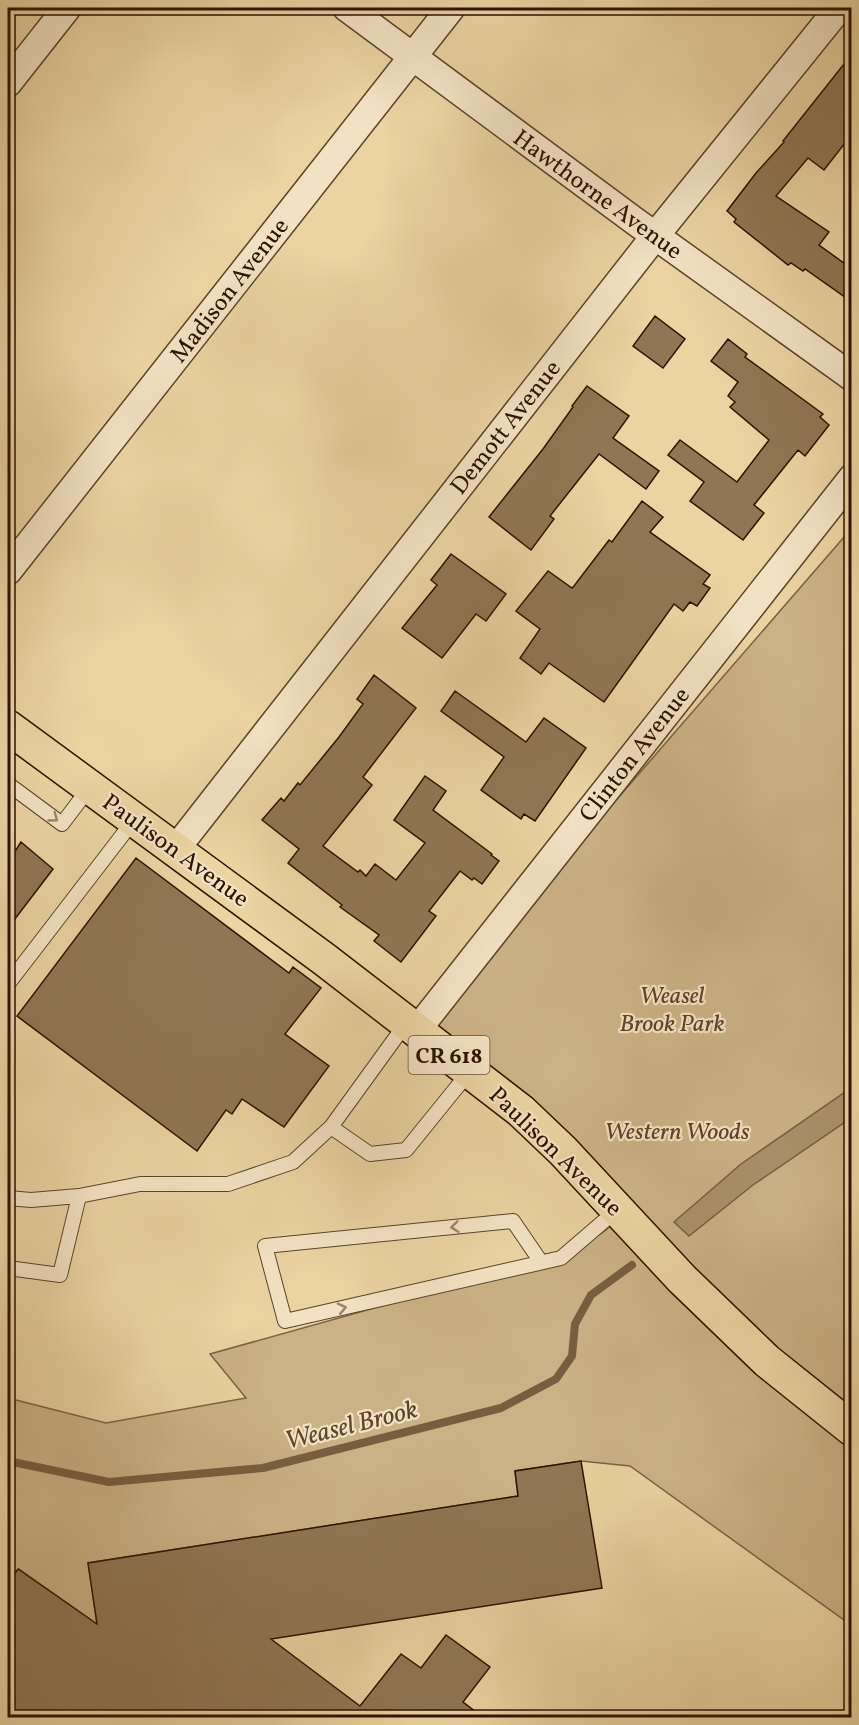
<svg xmlns="http://www.w3.org/2000/svg" width="859" height="1725" font-family="Vollkorn,serif">
<style>
.green{fill:#cbb286;stroke:#7c6243;stroke-width:1.5}
.water{fill:#aa916b;stroke:#785e40;stroke-width:1.5}
.lines{fill:none;stroke-linecap:round;stroke-linejoin:round}
.stream{stroke:#785e40;stroke-width:8}
.building{fill:#907654;stroke:#2d1200;stroke-width:1.5}
.lane-casing{stroke:#5c4228;stroke-width:16}
.street-casing{stroke:#5c4228;stroke-width:30}
.primary-casing{stroke:#2d1200;stroke-width:36}
.lane{stroke:#f2e2c3;stroke-width:14}
.street{stroke:#f2e2c3;stroke-width:27}
.primary{stroke:#ebd3a2;stroke-width:33}
.oneway{stroke:#99846b}
.labels{text-anchor:middle;stroke-width:4.5;stroke-linejoin:round;paint-order:stroke}
.shield{fill:#f2e2c3;stroke:#68503a;stroke-width:1.5}
.shield-label{font-size:22px;font-weight:bold;fill:#2d1200}
.street-label{font-size:24px;fill:#2d1200;stroke:#f2e2c3}
.park-label{font-size:24px;font-style:italic;fill:#5c4228;stroke:#f2e2c3}
.water-label{font-size:26px;font-style:italic;fill:#5f452b;stroke:#f2e2c3}
</style>
<rect width="100%" height="100%" fill="#ebd3a2"/>
<filter id="stains"><feTurbulence type="fractalNoise" baseFrequency=".00333" numOctaves="4"/><feColorMatrix values="0 0 0 0 .2 0 0 0 0 .09 0 0 0 0 .02 0 0 0 .5 -.17"/></filter>
<radialGradient id="worn" r=".72"><stop offset=".6" stop-color="#630" stop-opacity="0"/><stop offset="1" stop-color="#630" stop-opacity=".3"/></radialGradient>
<path class="green" d="M851,529V1625L630,1466L581,1461L515,1471L518,1496L88,1563L97,1624L19,1569L8,1583V1528L9,1525H8V1398L106,1423L246,1398L210,1354L574,1252L606,1230L623,1214L417,1030Z"/>
<path class="water" d="M851,1088V1118L753,1185L689,1236L674,1222L741,1164Z"/>
<g class="lines">
<path class="stream" d="M8,1461L109,1482L263,1468L501,1408L556,1379L572,1356L575,1324L591,1295L632,1265"/>
</g>
<path class="building" d="M852,54V134L824,170L808,158L776,196L829,232L819,245L852,269V302L805,269L803,271L791,263L788,265L734,222L736,219L727,211L756,173L784,142L783,141Z
M655,316L685,339L663,368L633,346Z
M728,339L747,354L745,357L823,414L820,417L829,425L805,456L798,450L754,505L764,513L743,540L690,501L704,482L668,455L680,440L737,482L769,440L730,407L735,402L728,396L738,382L711,361Z
M587,386L629,416L613,438L659,471L646,489L599,454L550,516L554,519L531,550L489,517L543,449L573,407L572,406Z
M642,501L663,517L650,532L710,575L703,584L710,588L697,606L690,602L683,611L674,604L604,702L549,663L541,674L520,658L540,629L516,611L548,571L572,588L574,586L609,540L612,542Z
M451,554L506,594L486,621L476,614L442,658L402,628L437,585L431,580Z
M374,675L416,708L363,777L372,785L323,846L358,872L360,870L366,876L375,864L396,880L425,843L394,820L425,776L446,791L433,810L492,854L491,855L499,861L482,884L474,878L472,880L460,871L429,911L436,916L401,962L374,941L379,935L340,907L342,905L288,863L299,849L262,820L281,798L284,801L298,783L300,785L339,737L363,704L357,699Z
M455,691L526,742L544,718L586,748L535,821L524,814L521,819L481,790L504,757L441,711Z
M21,842L53,869L8,928V844L16,850Z
M136,858L289,973L293,967L321,988L285,1034L329,1066L284,1127L242,1099L232,1114L226,1110L197,1151L17,1016Z
M581,1461L602,1588L271,1639L360,1706L401,1654L421,1668L446,1635L490,1667L463,1702L484,1718H8V1583L18,1569L97,1624L88,1563L518,1496L515,1471Z"/>
<g class="lines">
<g class="lane-casing">
<path id="lane" d="M8,784L62,824L90,787
M8,984L134,820
M407,1022L331,1127L370,1154L406,1150L470,1071
M8,1198L31,1200L79,1196L140,1184H228L293,1162L331,1127
M541,1262L513,1221L265,1246L285,1321L561,1258L618,1209
M8,1268L60,1275L79,1196"/>
</g>
<g class="street-casing">
<path id="street" d="M347,8L636,222L852,377
M8,83L67,8
M8,571L451,8
M175,850L655,236L839,8
M417,1030L852,478"/>
</g>
<g class="primary-casing">
<path id="primary" d="M8,727L324,959L521,1111L563,1151L682,1279L767,1361L852,1429"/>
</g>
<use href="#lane" class="lane"/>
<use href="#street" class="street"/>
<use href="#primary" class="primary"/>
</g>
<defs><path id="oneway-chevron" d="M-2-3.5L2.5 0L-2 3.5" fill="none" stroke-width="1.6" stroke-linecap="round" stroke-linejoin="round" transform="scale(1.5)"/></defs>
<g class="oneway">
<use href="#oneway-chevron" transform="translate(54 818) rotate(36)"/>
<use href="#oneway-chevron" transform="translate(455 1227) rotate(174)"/>
<use href="#oneway-chevron" transform="translate(342 1308) rotate(-13)"/>
</g>
<g class="labels">
<rect class="shield" x="408.5" y="1036" width="81" height="38" rx="4.5"/>
<g class="shield-label">
<text x="449" y="1063">CR 618</text>
</g>
<g class="street-label">
<text transform="translate(598 194) rotate(36)" y="8">Hawthorne Avenue</text>
<text transform="translate(229 290) rotate(-52)" y="8">Madison Avenue</text>
<text transform="translate(505 427) rotate(-52)" y="8">Demott Avenue</text>
<text transform="translate(634 754) rotate(-52)" y="8">Clinton Avenue</text>
<text transform="translate(176 850) rotate(36)" y="8">Paulison Avenue</text>
<text transform="translate(556 1151) rotate(44)" y="8">Paulison Avenue</text>
</g>
<g class="park-label">
<text x="672" y="1003">Weasel<tspan x="672" dy="28">Brook Park</tspan></text>
<text x="677" y="1139">Western Woods</text>
</g>
<g class="water-label">
<text transform="translate(351 1424) rotate(-14)" y="9">Weasel Brook</text>
</g>
</g>
<rect width="859" height="1725" fill="none" stroke="#ebd3a2" stroke-width="30"/>
<rect x="9" y="9" width="841" height="1707" fill="none" stroke="#2d1200" stroke-width="3"/>
<rect x="15" y="15" width="829" height="1695" fill="none" stroke="#2d1200" stroke-width="1.5"/>
<rect width="100%" height="100%" filter="url(#stains)"/>
<rect width="100%" height="100%" fill="url(#worn)"/>
</svg>
